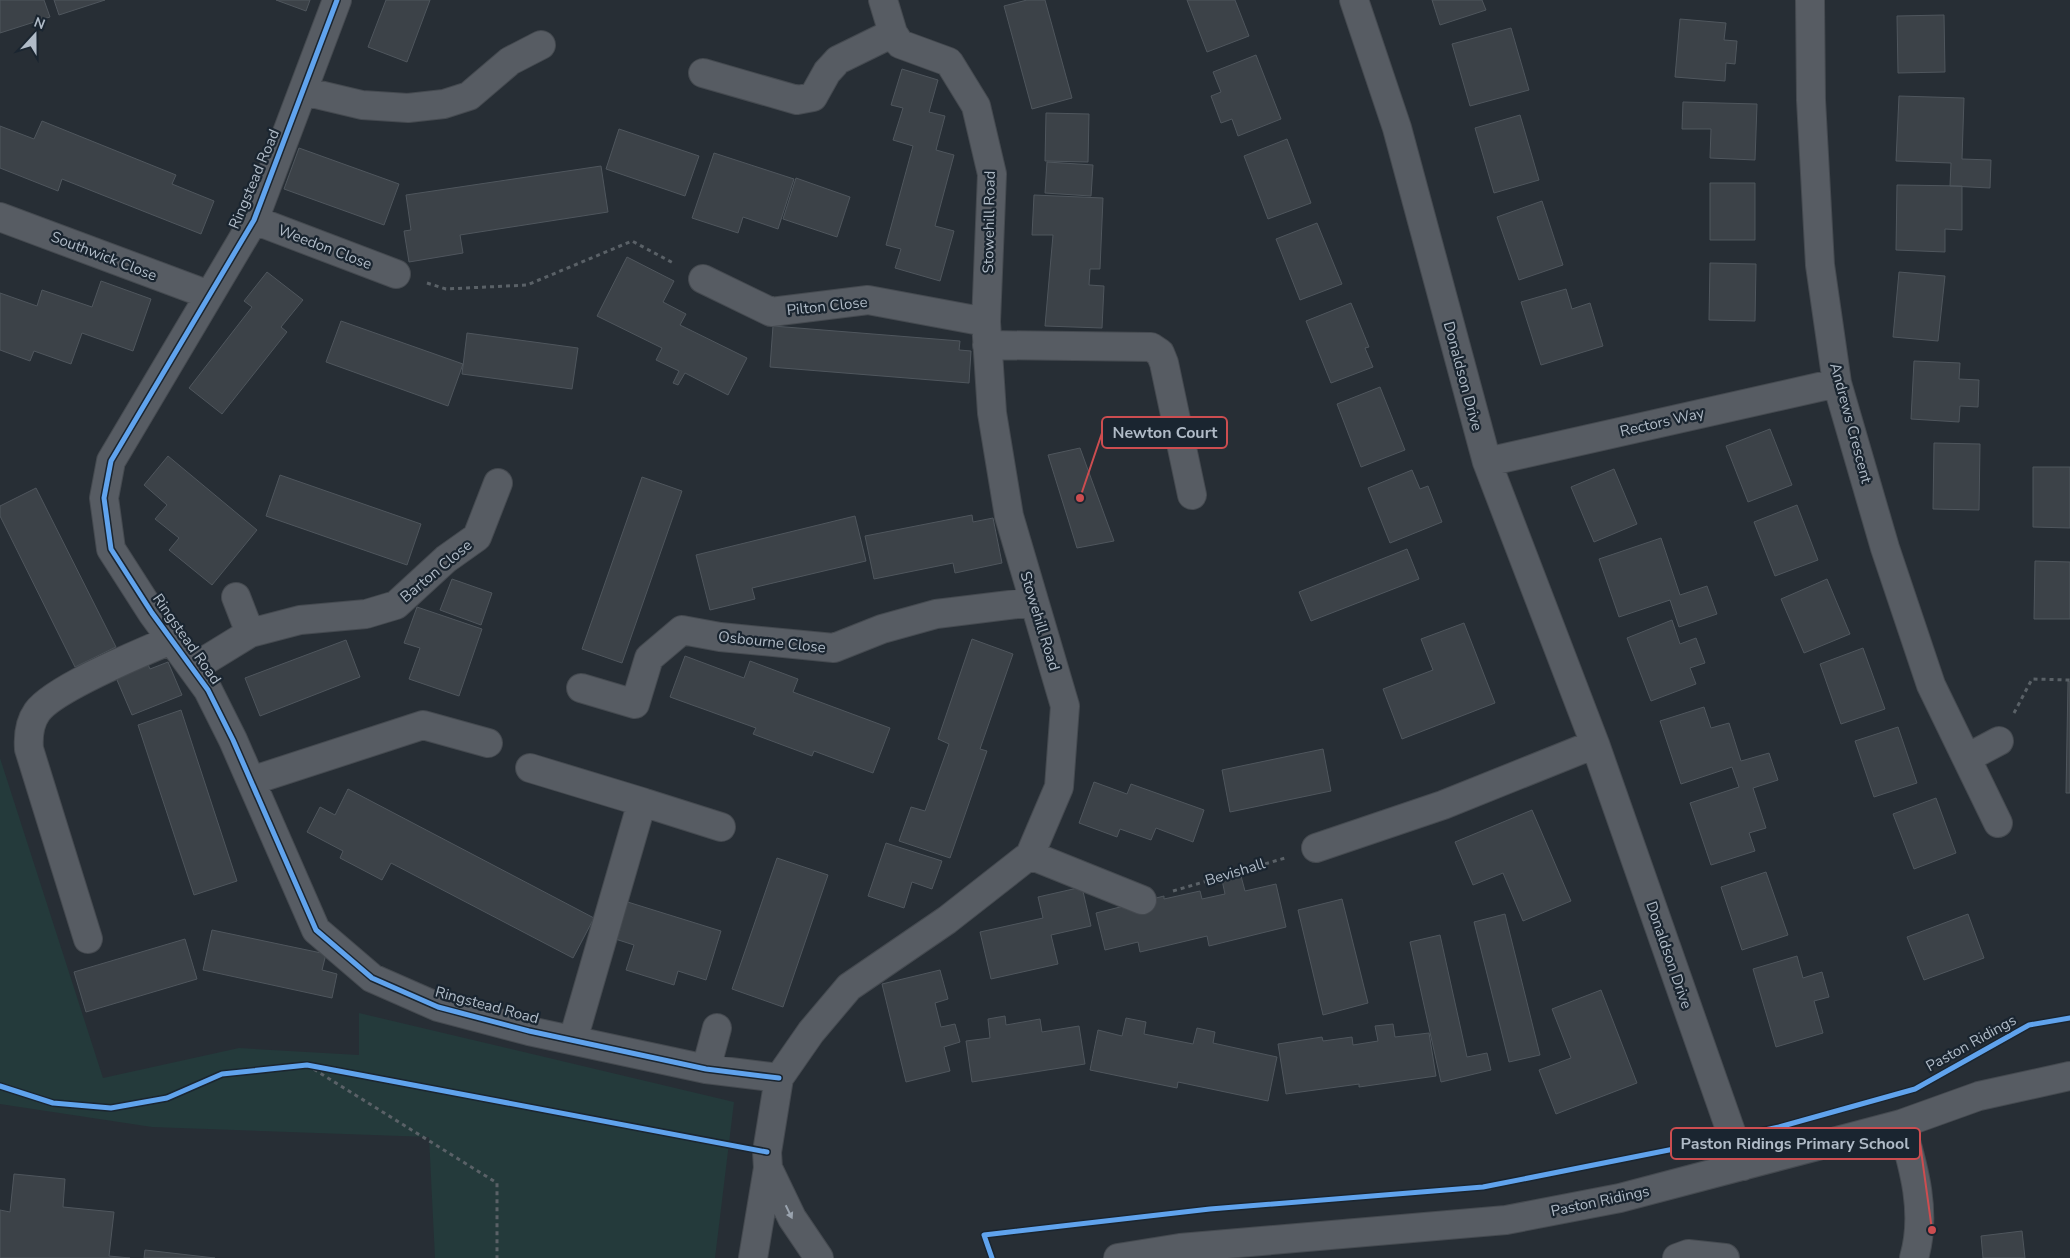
<svg xmlns="http://www.w3.org/2000/svg" width="2070" height="1258" font-family="'Nunito Sans',sans-serif">
<style>
.green{fill:#243a3b}
.building{fill:#3c4248;stroke:#4f565d}
.lines{fill:none;stroke-linecap:round;stroke-linejoin:round}
.minor-casing{stroke:#454a50;stroke-width:30}
.path{stroke:#5a6167;stroke-width:3;stroke-dasharray:4 4;stroke-linecap:butt}
.minor{stroke:#575c63;stroke-width:28}
.cycleway-casing{stroke:#1a2530;stroke-width:8}
.cycleway{stroke:#60a3ed;stroke-width:5}
.oneway{fill:#9aa3ae}
.labels{text-anchor:middle;stroke-width:4.5;stroke-linejoin:round;paint-order:stroke}
.street-label{font-size:15px;fill:#b0bbc7;stroke:#1a2530}
.leader{fill:none;stroke:#cc4d50;stroke-width:2}
.callout-dot{fill:#cc4d50;stroke:#1a2530;stroke-width:2}
.callout{fill:#1a2530;stroke:#cc4d50;stroke-width:2}
.callout-label{font-size:16px;text-anchor:middle;font-weight:bold;fill:#b0bbc7}
</style>
<rect width="100%" height="100%" fill="#272e35"/>
<path class="green" d="M0,758L103,1078L239,1048L359,1055V1013L734,1102L715,1258H435L429,1137L152,1127L0,1104Z"/>
<path class="building" d="M0,0H44L50,17L0,33Z
M54,0H105L59,15Z
M276,0H310L306,11Z
M386,0H430L407,62L368,47Z
M1027,0H1045L1072,98L1032,109L1004,6Z
M1187,0H1235L1249,36L1207,52Z
M1432,0H1482L1486,10L1440,25Z
M1944,15L1945,72L1898,73L1897,16Z
M1680,19L1726,23L1724,40L1737,41L1735,64L1726,63L1725,81L1675,77Z
M1511,28L1529,90L1470,106L1452,44Z
M1256,55L1281,119L1238,136L1232,119L1221,123L1211,96L1221,92L1213,72Z
M902,69L938,80L929,112L945,116L936,150L954,155L935,226L954,231L940,281L895,268L901,249L886,245L913,146L893,140L903,108L891,105Z
M1899,96L1964,98L1962,159L1991,160L1990,188L1950,186L1951,163L1896,161Z
M1683,102L1757,104L1755,160L1710,158L1711,129H1682Z
M1046,113L1089,114L1088,162L1045,161Z
M1520,115L1539,180L1494,193L1475,128Z
M42,121L176,175L172,184L214,201L201,234L62,179L58,191L0,168V126L34,139Z
M619,129L699,156L685,196L606,169Z
M1287,139L1311,203L1268,219L1244,156Z
M299,148L399,184L384,225L284,189Z
M714,153L794,179L778,229L743,217L738,233L692,218Z
M1047,162L1093,165L1091,196L1045,193Z
M601,166L608,212L460,235L463,253L409,262L404,231L411,230L406,195Z
M796,178L850,197L837,237L783,219Z
M1710,183H1755V240H1710Z
M1897,185L1962,186V230L1945,229V252L1896,250Z
M1034,195L1103,198L1100,269H1090L1089,285L1104,286L1102,328L1045,326L1053,235H1032Z
M1542,201L1563,265L1519,280L1497,217Z
M1317,223L1342,284L1300,300L1276,239Z
M627,257L674,281L663,302L686,314L680,325L747,358L728,395L685,373L678,385L673,383L679,371L656,360L662,348L597,316Z
M1710,263L1756,264L1755,321L1709,320Z
M267,272L303,300L281,327L287,332L222,414L189,388L252,307L244,301Z
M1899,272L1945,276L1938,341L1893,337Z
M101,281L151,299L133,351L82,333L71,364L34,351L30,361L0,350V293L37,306L42,290L92,307Z
M1566,289L1572,309L1590,303L1603,346L1541,365L1521,302Z
M1351,303L1369,347L1365,348L1373,367L1331,383L1306,321Z
M341,321L463,364L448,406L326,362Z
M773,326L960,341L959,350L971,351L969,383L770,367Z
M467,333L578,348L572,389L462,374Z
M1914,361L1960,363L1959,379L1979,380L1978,407L1960,406L1959,422L1911,419Z
M1380,387L1405,450L1361,467L1337,404Z
M1770,429L1792,485L1748,502L1726,446Z
M1934,443L1980,444L1979,510L1933,509Z
M1080,448L1114,541L1077,548L1048,455Z
M168,456L257,530L212,585L169,550L179,538L155,519L167,505L144,485Z
M2033,467H2070V528L2033,527Z
M1614,469L1637,524L1594,542L1571,487Z
M1412,470L1420,489L1428,486L1442,522L1390,543L1368,488Z
M280,475L421,524L407,565L266,516Z
M642,477L682,491L622,663L582,649Z
M36,488L116,647L75,667L0,516V506Z
M1797,505L1818,560L1775,576L1754,522Z
M972,515L973,522L993,518L1002,563L955,573L953,563L874,579L865,536Z
M855,516L866,561L752,588L755,599L710,610L696,555Z
M1661,538L1680,595L1707,586L1717,614L1679,627L1670,600L1619,617L1599,559Z
M1407,549L1419,579L1311,621L1299,592Z
M2035,561L2070,562V619H2034Z
M452,579L492,593L481,625L440,610Z
M1827,579L1850,634L1804,653L1781,599Z
M417,607L482,629L459,696L409,679L420,648L404,643Z
M1672,620L1680,644L1696,638L1705,663L1690,668L1696,684L1651,701L1627,638Z
M1464,623L1495,703L1402,739L1383,689L1433,670L1421,639Z
M972,639L1013,654L980,749L987,751L950,858L899,841L911,807L925,811L949,744L938,739Z
M346,640L360,677L260,716L245,678Z
M1863,648L1885,709L1841,724L1820,664Z
M685,656L744,678L750,661L798,679L793,692L890,728L873,773L814,751L812,756L753,734L756,728L670,697Z
M146,660L150,669L168,662L182,695L132,715L114,673Z
M2068,681L2070,682V793H2066Z
M1704,707L1711,728L1729,723L1741,761L1769,753L1778,780L1753,788L1766,828L1749,833L1755,851L1711,865L1690,803L1739,787L1732,767L1681,784L1660,721Z
M181,710L237,881L194,895L138,725Z
M1898,727L1917,783L1874,797L1855,741Z
M1323,749L1331,791L1230,812L1222,770Z
M1094,782L1127,794L1131,784L1204,810L1193,842L1156,828L1151,840L1120,829L1117,837L1079,823Z
M348,789L594,918L573,958L391,863L382,880L340,858L343,851L307,832L320,807L335,815Z
M1936,798L1956,853L1914,869L1893,814Z
M1532,810L1571,901L1523,921L1503,873L1473,885L1455,842Z
M886,843L942,861L932,889L912,882L904,908L868,896Z
M777,858L828,875L783,1007L732,989Z
M1766,872L1788,935L1742,950L1721,887Z
M1241,876L1245,891L1276,884L1286,927L1209,946L1207,936L1140,952L1138,942L1105,950L1096,913L1164,896V899L1200,891L1202,899L1225,894L1222,880Z
M1082,887L1091,926L1051,935L1058,964L991,979L980,932L1043,918L1038,897Z
M618,899L721,931L706,980L678,971L674,985L626,970L634,945L606,936Z
M1342,899L1368,1003L1323,1015L1298,910Z
M1505,914L1540,1055L1509,1062L1474,922Z
M1968,914L1984,958L1924,980L1907,937Z
M212,930L326,954L322,970L337,974L332,998L203,970Z
M1440,935L1467,1057L1487,1053L1491,1070L1441,1082L1410,942Z
M185,939L197,979L86,1012L74,972Z
M1797,956L1803,978L1822,972L1829,997L1814,1001L1823,1033L1776,1047L1753,969Z
M940,970L948,999L935,1003L941,1027L955,1024L960,1042L944,1047L950,1071L906,1082L882,984Z
M1601,990L1637,1083L1556,1114L1539,1070L1571,1058L1552,1009Z
M1005,1016L1006,1025L1040,1019L1042,1032L1079,1026L1085,1064L972,1082L966,1041L990,1038L988,1019Z
M1126,1018L1146,1022L1144,1034L1193,1044L1197,1028L1215,1032L1213,1043L1277,1057L1268,1101L1178,1082L1177,1088L1090,1070L1098,1030L1122,1036Z
M1393,1024L1395,1037L1429,1033L1436,1076L1359,1087V1084L1286,1094L1278,1044L1322,1037L1323,1041L1352,1037L1353,1045L1378,1041L1375,1026Z
M14,1174L65,1179L63,1207L114,1212L109,1256L130,1258H0V1210L10,1212Z
M2022,1231L2025,1258H1983L1981,1236Z
M145,1250L215,1258H144Z"/>
<g class="lines">
<g class="minor-casing">
<path id="minor" d="M337,0L254,220L111,461L104,498L111,549L152,613L208,690L233,740L316,930L372,978L438,1007L529,1031L706,1069L779,1078
M1354,0L1397,128L1487,462L1595,744L1743,1166
M1810,0L1811,100L1820,265L1837,383L1885,548L1931,685L1998,823
M703,73L797,100L813,97L827,72L838,60L893,33
M303,91L362,105L408,108L444,104L469,96L510,61L541,45
M0,217L209,295
M254,220L396,274
M703,279L771,312L868,300L986,322
M987,345L1151,347L1160,353L1164,363L1192,495
M1487,462L1837,383
M236,597L250,633
M193,668L250,633L300,620L366,614L396,605L446,559L477,537L498,483
M581,688L635,704L649,658L682,630L720,637L834,648L882,629L936,614L1034,602
M1967,758L1999,741
M530,768L642,802L573,1040
M251,781L423,725L488,743
M642,802L721,827
M1316,848L1443,805L1595,744
M1030,855L1142,900
M88,939L29,749C28,736 30,722 37,712C54,688 143,652 173,639
M706,1069L717,1028
M1901,1124C1914,1168 1927,1213 1914,1258
M768,1168L792,1218L819,1258
M753,1258L768,1168L767,1152L779,1078L811,1032L849,987L947,920L1030,855L1059,787L1065,706L1009,516L992,413L986,322L992,174L976,106L949,62L900,44L893,33L883,0
M1118,1258L1180,1248L1506,1220L1620,1198L1901,1124L1979,1096L2070,1076
M1677,1258L1688,1254L1725,1258"/>
</g>
<path class="path" d="M427,283L446,289L527,285L632,241L675,264
M2014,713L2032,679L2070,680
M1173,891L1285,858
M307,1065L497,1183V1258"/>
<use href="#minor" class="minor"/>
<g class="cycleway-casing">
<path id="cycleway" d="M337,0L254,220L111,461L104,498L111,549L152,613L208,690L233,740L316,930L372,978L438,1007L529,1031L706,1069L779,1078
M0,1086L53,1103L111,1108L167,1098L222,1074L307,1065L767,1152
M992,1258L984,1235L1210,1209L1483,1187L1699,1144L1779,1127L1915,1089L2029,1025L2070,1018"/>
</g>
<use href="#cycleway" class="cycleway"/>
</g>
<defs><path id="oneway-solid" d="M-6-.8H1V-3.2L6.5 0L1 3.2V.8H-6Z" transform="scale(1.25)"/></defs>
<use class="oneway" href="#oneway-solid" transform="translate(789 1212) rotate(64)"/>
<g class="labels">
<g class="street-label">
<text transform="translate(254 179) rotate(-67)" y="5">Ringstead Road</text>
<text transform="translate(989 222) rotate(-89)" y="5">Stowehill Road</text>
<text transform="translate(325 247) rotate(21)" y="5">Weedon Close</text>
<text transform="translate(104 256) rotate(21)" y="5">Southwick Close</text>
<text transform="translate(827 306) rotate(-6)" y="5">Pilton Close</text>
<text transform="translate(1463 376) rotate(75)" y="5">Donaldson Drive</text>
<text transform="translate(1662 422) rotate(-13)" y="5">Rectors Way</text>
<text transform="translate(1851 423) rotate(75)" y="5">Andrews Crescent</text>
<text transform="translate(436 571) rotate(-40)" y="5">Barton Close</text>
<text transform="translate(1040 621) rotate(73)" y="5">Stowehill Road</text>
<text transform="translate(187 639) rotate(55)" y="5">Ringstead Road</text>
<text transform="translate(772 642) rotate(6)" y="5">Osbourne Close</text>
<text transform="translate(1235 872) rotate(-17)" y="5">Bevishall</text>
<text transform="translate(1669 955) rotate(71)" y="5">Donaldson Drive</text>
<text transform="translate(487 1005) rotate(15)" y="5">Ringstead Road</text>
<text transform="translate(1971 1043) rotate(-29)" y="5">Paston Ridings</text>
<text transform="translate(1600 1201) rotate(-12)" y="5">Paston Ridings</text>
</g>
</g>
<path class="leader" d="M1080 498L1102 433M1932 1230L1920 1143"/>
<g class="callout-dot">
<circle cx="1080" cy="498" r="5"/>
<circle cx="1932" cy="1230" r="5"/>
</g>
<g class="callout">
<rect x="1102" y="417" width="125" height="31" rx="5"/>
<rect x="1671" y="1128" width="249" height="31" rx="5"/>
</g>
<g class="callout-label">
<text x="1165" y="438">Newton Court</text>
<text x="1795" y="1149">Paston Ridings Primary School</text>
</g>
<g transform="translate(35 35) rotate(21)" stroke="#1a2530" stroke-width="4" paint-order="stroke">
<path d="M0-4L9 19L0 12L-9 19Z" fill="#b0bbc7"/>
<text y="-8" font-size="14" font-weight="bold" text-anchor="middle" fill="#b0bbc7">N</text>
</g>
</svg>
